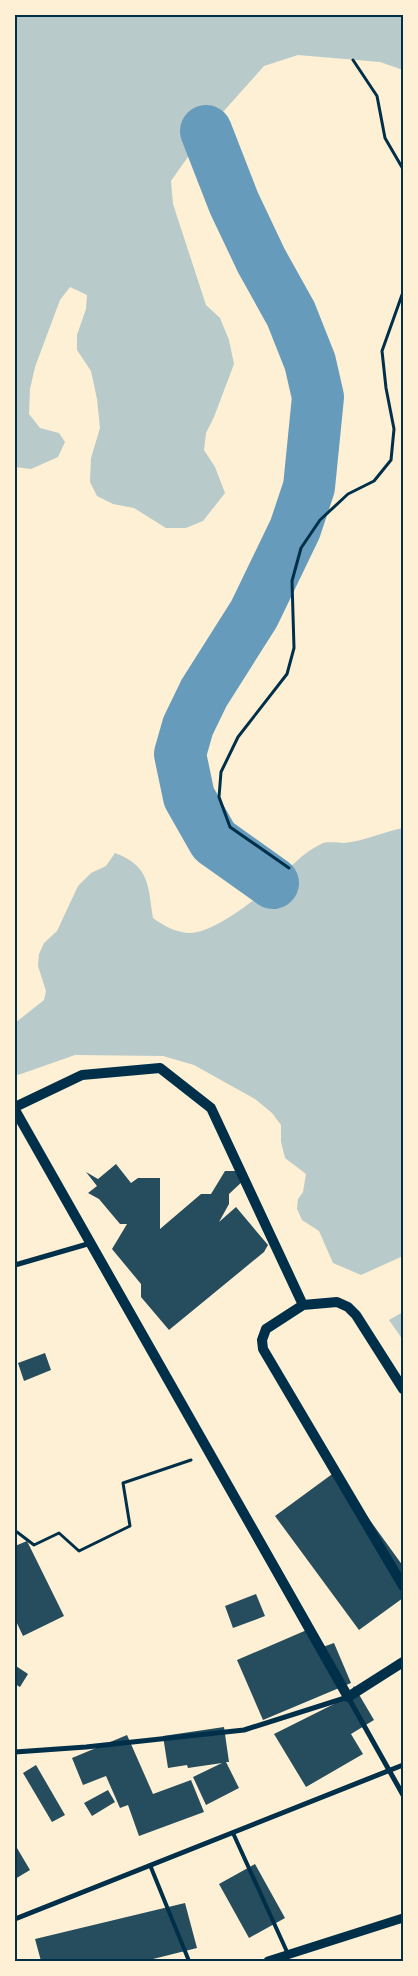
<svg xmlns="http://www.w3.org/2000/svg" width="418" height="1976" font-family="Inter,sans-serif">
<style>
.green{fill:#b9caca}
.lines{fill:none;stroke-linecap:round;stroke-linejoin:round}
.river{stroke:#669bbc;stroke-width:52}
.building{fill:#264d5e}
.path{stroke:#003049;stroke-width:3}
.service{stroke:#003049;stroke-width:4}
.minor{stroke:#003049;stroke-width:5}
.tertiary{stroke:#003049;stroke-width:9}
.secondary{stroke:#003049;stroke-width:10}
.neatline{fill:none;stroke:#003049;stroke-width:2}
</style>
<rect width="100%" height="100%" fill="#fdf0d5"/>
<path class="green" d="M15,15H403V70L380,62L298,55L264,66L206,131L171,181L173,204L206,305L220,318L229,340L234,364L214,417L206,433L204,450L215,467L225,493L203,521L186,528H166L134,508L113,504L97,496L90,482L91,458L100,428L97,399L91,371L77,350V335L86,309L87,295L70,287L60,300L35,367L30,389L29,414L40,428L59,433L65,442L58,457L31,469L15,467Z
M403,828V1256L361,1275L333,1263L319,1231L302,1220L297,1209L298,1199L303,1192L306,1174L285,1158L281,1142V1125L272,1113L255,1099L194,1065L163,1056L75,1055L18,1075L15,1069V1023L44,1000L46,991L38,966L39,954L44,943L57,931L78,886L91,873L106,866L115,853C150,866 148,886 153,918C164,926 175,932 189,933C212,934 257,899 274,883C288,870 302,853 321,844C327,841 337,843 344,843C364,841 383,832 403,828Z
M403,1312V1340L389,1320Z"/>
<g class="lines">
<path class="river" d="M206,131L234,203L261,260L291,314L310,362L318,397L309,487L295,529L254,614L204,693L188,726L180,754L189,797L214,841L273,883"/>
</g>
<path class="building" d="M116,1164L131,1183L138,1178H160V1229L201,1194H211L225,1171H237L244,1180L229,1194V1204L219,1222L236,1207L268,1245L264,1252L169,1330L141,1297V1284L112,1249L127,1224H120L99,1199L88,1193L97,1186L86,1172L98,1179Z
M45,1353L51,1370L24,1381L18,1363Z
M335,1472L403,1566V1598L359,1630L275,1516Z
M27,1541L64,1616L23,1636L15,1619V1546Z
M256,1594L265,1616L233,1628L225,1606Z
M309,1629L317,1649L334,1643L351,1683L263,1720L237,1660Z
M16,1666L28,1674L20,1687L15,1684Z
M354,1686L374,1720L351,1734L363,1754L306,1787L274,1734L348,1697Z
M224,1727L229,1762H226L239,1788L206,1805L193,1777L222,1763L188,1768L187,1765L168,1768L163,1736Z
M127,1735L153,1794L191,1780L204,1812L139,1836L128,1805L120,1808L106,1776L83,1785L72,1758Z
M36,1765L65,1815L52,1822L23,1773Z
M108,1790L115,1802L92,1816L84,1803Z
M17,1848L30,1870L15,1879V1850Z
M255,1864L285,1918L249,1938L219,1884Z
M185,1903L197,1948L145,1961H41L35,1939Z"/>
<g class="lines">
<path class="path" d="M353,60L377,96L385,138L403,169
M289,868L230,827L219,797L221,772L238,737L287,674L294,648L292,581L301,548L320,520L348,494L374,481L391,460L394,429L386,388L382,351L403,292
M15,1533L17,1532L34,1545L59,1533L79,1551L130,1526L123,1483L191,1460"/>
<path class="service" d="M233,1833L288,1954
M150,1865L189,1961"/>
<path class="minor" d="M15,1265L91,1243
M15,1752L86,1747L244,1730L348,1697L403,1795
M15,1919L403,1765"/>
<path class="tertiary" d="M268,1961L403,1918"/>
<path class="secondary" d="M15,1107L82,1075L160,1068L211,1108L303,1305
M15,1110L348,1697L403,1662
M403,1389L356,1315L348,1307L337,1302L303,1305L266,1329L262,1340L263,1349L403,1586"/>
</g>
<rect width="418" height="1976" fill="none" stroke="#fdf0d5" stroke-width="32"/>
<rect x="16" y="16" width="386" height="1944" class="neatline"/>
</svg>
